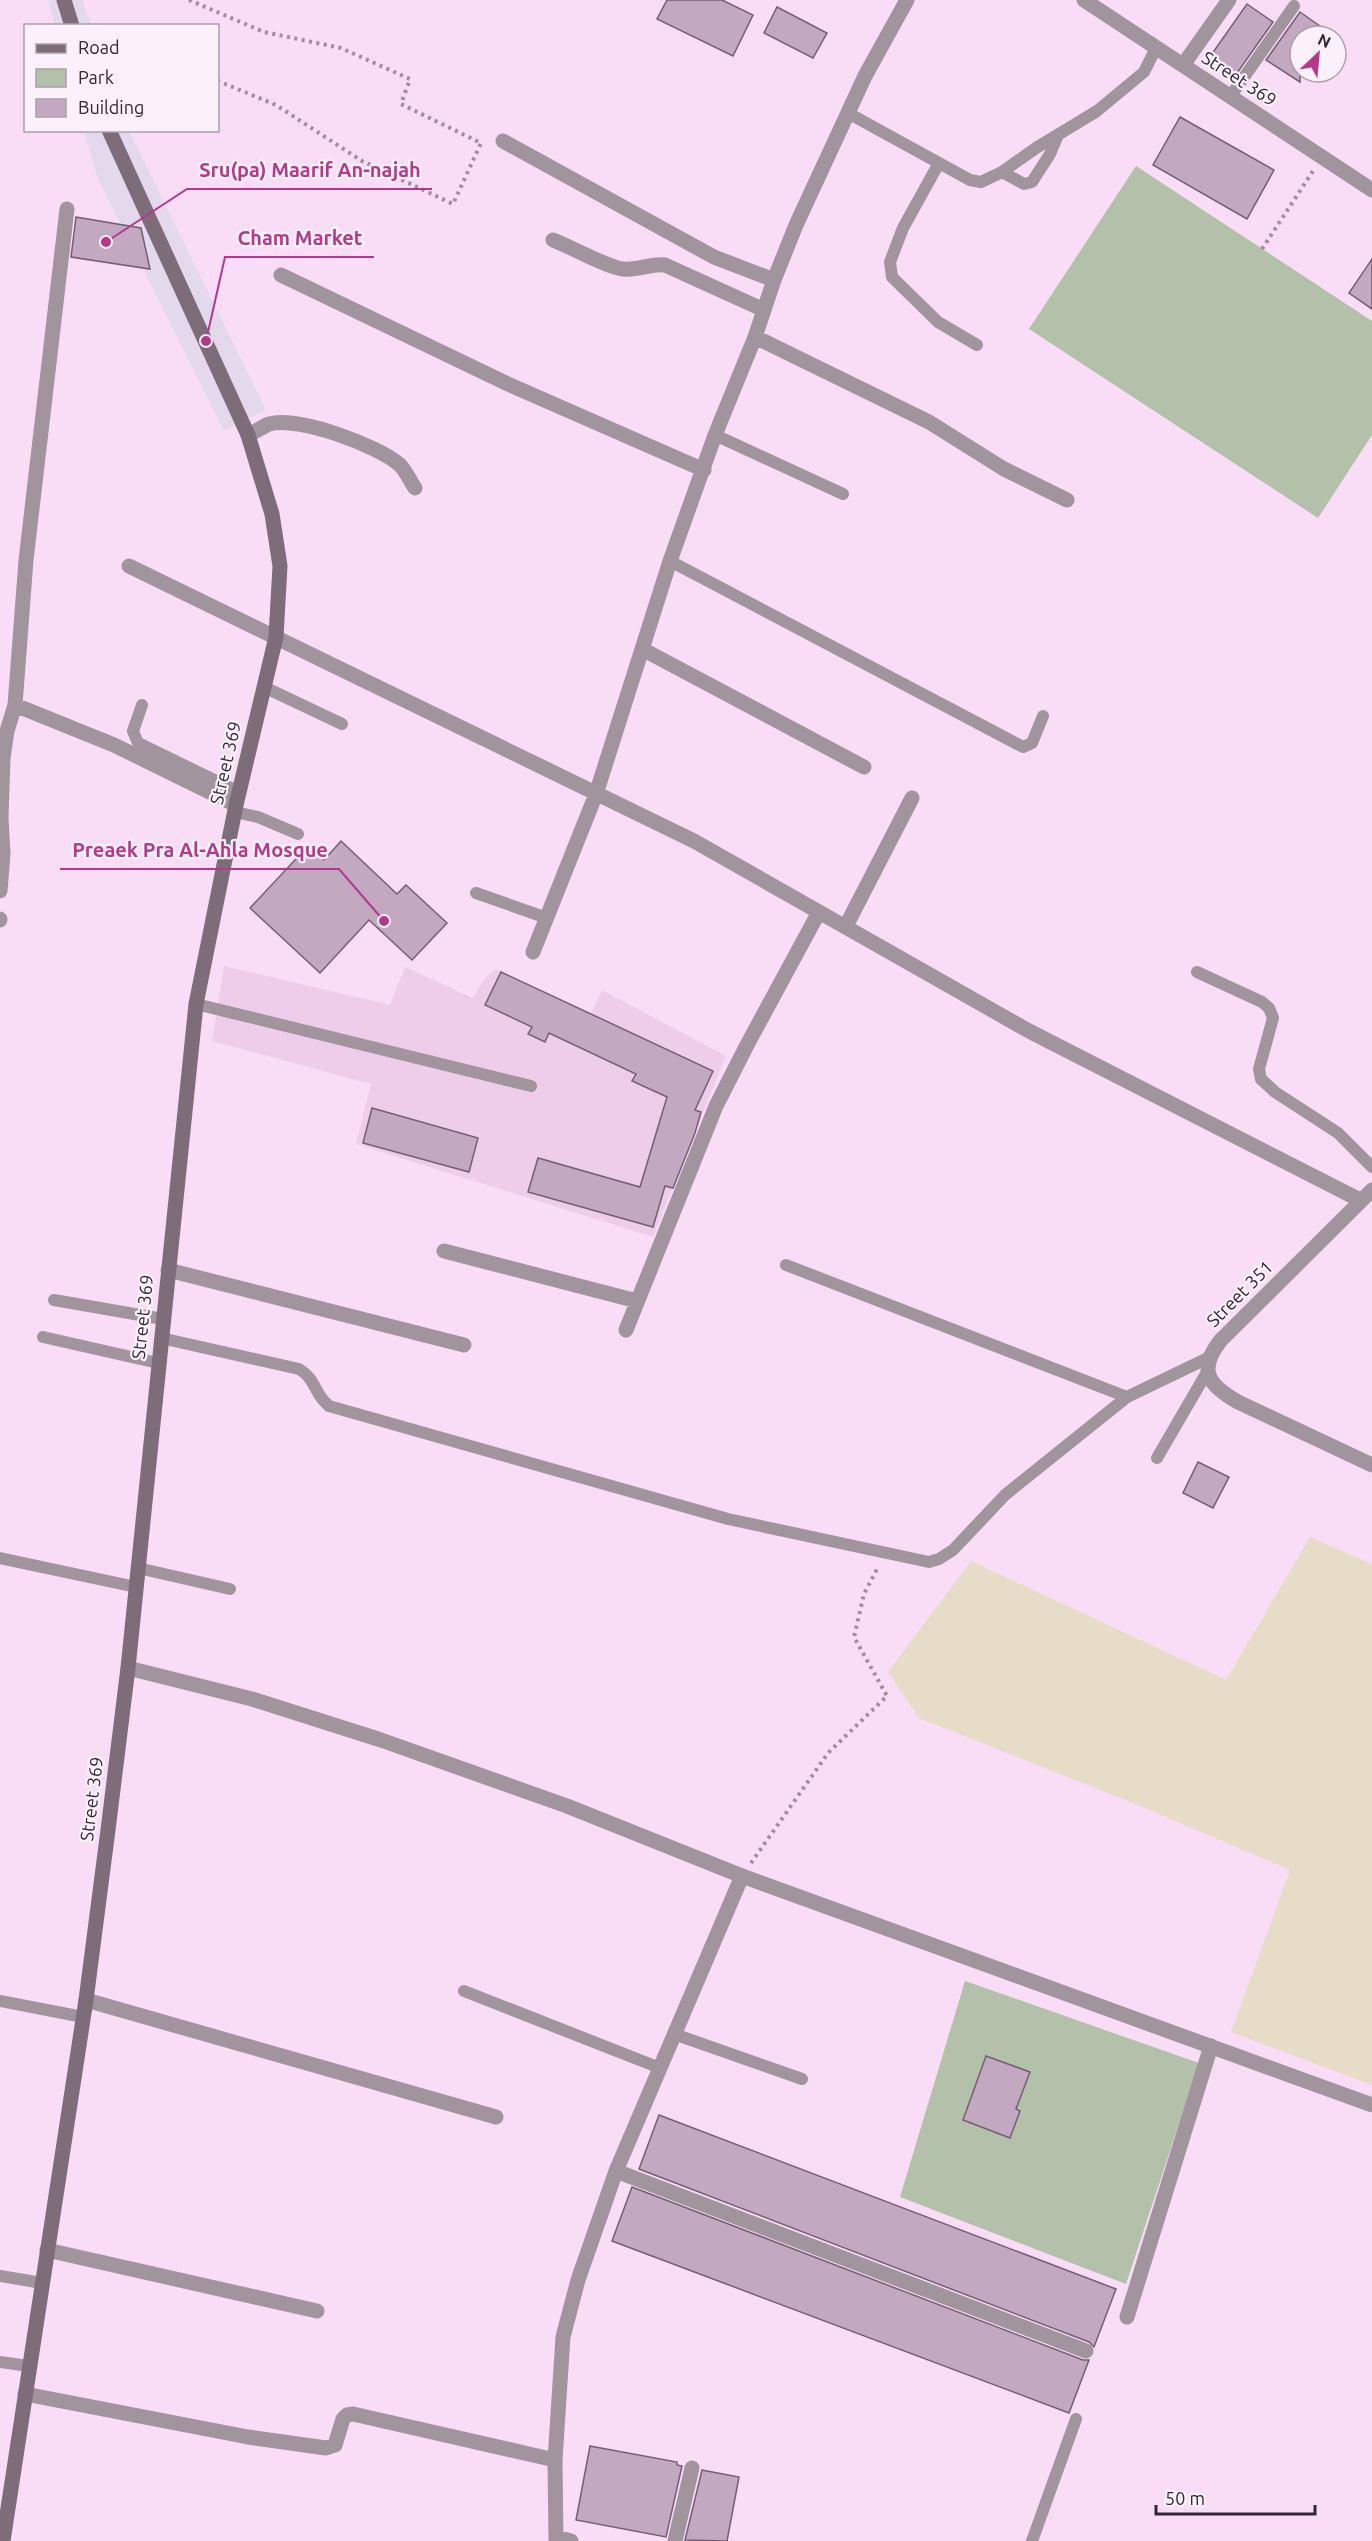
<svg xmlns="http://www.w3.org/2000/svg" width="1372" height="2541" font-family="Ubuntu,sans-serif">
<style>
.commercial{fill:#e4d8ed}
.industrial{fill:#e7dcc8}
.built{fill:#eecdeb}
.green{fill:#b3c1aa}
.building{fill:#c2a8c0;stroke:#755e73;stroke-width:1.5}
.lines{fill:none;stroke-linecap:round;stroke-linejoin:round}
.path{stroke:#a08c9e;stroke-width:4;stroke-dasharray:3 4.5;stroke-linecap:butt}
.service{stroke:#a1949d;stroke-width:12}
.minor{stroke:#a1949d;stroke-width:15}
.tertiary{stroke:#a1949d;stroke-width:15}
.secondary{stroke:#7e6c79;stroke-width:15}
.labels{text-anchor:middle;stroke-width:4.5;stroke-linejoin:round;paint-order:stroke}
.street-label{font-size:18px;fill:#312730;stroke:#fcf1fb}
.leader{fill:none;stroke:#b4398b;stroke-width:2}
.callout-dot{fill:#b4398b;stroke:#fcf1fb;stroke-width:2}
.callout-label{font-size:20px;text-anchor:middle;font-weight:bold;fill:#b4398b;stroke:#fcf1fb;stroke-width:4.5;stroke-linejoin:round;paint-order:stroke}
</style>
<rect width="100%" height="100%" fill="#f9ddf6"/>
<path class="commercial" d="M48,0H82L91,25H55Z
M84,131H129L266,410L224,431L98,179Z"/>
<path class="industrial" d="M1310,1537L1372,1564V2085L1231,2032L1290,1870L1133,1803L919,1718L888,1672L971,1561L1226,1680Z"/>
<path class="built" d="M224,966L390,1005L405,967L473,998L485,978L496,969L591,1013L602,990L726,1056L653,1237L356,1144L371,1084L212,1041Z"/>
<path class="green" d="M1136,166L1372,321V435L1318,518L1029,329Z
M965,1981L1199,2063L1126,2284L900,2197Z"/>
<path class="building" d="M667,0H722L753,15L733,56L657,19Z
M1247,4L1273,22L1235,76L1209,58Z
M777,7L827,33L813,58L764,33Z
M1300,12L1334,36H1300V82L1266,60Z
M1180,117L1274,170L1247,219L1153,165Z
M76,217L141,228L150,269L71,257Z
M1372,259V309L1349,293Z
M341,841L397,894L406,885L447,923L412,960L369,920L320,973L250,908L308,846L324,860Z
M501,972L713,1071L695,1110L701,1112L695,1133L673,1188L665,1186L653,1227L528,1192L538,1158L640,1187L667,1097L632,1081L636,1074L549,1033L545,1042L528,1034L532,1027L485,1005Z
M372,1108L478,1138L469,1172L363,1143Z
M1198,1462L1229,1477L1213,1508L1183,1493Z
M986,2056L1030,2072L1016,2109L1020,2111L1010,2138L963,2120Z
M659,2115L1116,2289L1094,2347L1089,2342L639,2169Z
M632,2187L1083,2360H1089L1069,2413L612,2241Z
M590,2446L677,2462V2465L682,2466L666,2537L576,2520Z
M702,2470L739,2477L727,2541L685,2540Z"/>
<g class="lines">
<path class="path" d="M189,0L264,32L341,48L410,79L401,104L481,143L453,204L362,161L276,105L218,81
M1262,249L1313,171
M751,1863L828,1753L887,1696L854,1637L864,1594L878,1567"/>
<path class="service" d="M1230,97L1294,6
M848,113L970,180L981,182L1002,172L1036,148L1097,111L1144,72L1156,48
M939,163L903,228L890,262L892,277L938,322L977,345
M1002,172L1024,184L1032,182L1050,154L1058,135
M715,435L843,494
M670,561L1023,747L1032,743L1043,716
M264,687L342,724
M142,705L133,731L138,743L239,792
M235,812L258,817L298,834
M476,893L547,918
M1197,972L1262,1002L1269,1008L1273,1018L1259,1069L1261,1079L1275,1092L1338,1133L1372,1167
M196,1004L531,1086
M786,1265L1127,1397
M54,1300L163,1319
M43,1337L158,1363
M161,1338L299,1369C317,1380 313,1393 329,1406L728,1519L929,1562L939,1559L953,1550L1005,1495L1127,1397L1208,1358
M1157,1458L1207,1372
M0,1558L136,1587
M138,1568L230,1589
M464,1991L660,2068
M0,2001L83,2017
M674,2034L802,2079
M0,2276L42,2283
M0,2362L29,2366
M1032,2541L1076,2419"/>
<path class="minor" d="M1183,65L1229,0
M503,141L714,257L774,280
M553,240C569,246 609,268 623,269C638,271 651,263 665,265L764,310
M281,275L508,384L704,470
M755,337L929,422L1004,469L1067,500
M248,435C255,432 262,427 269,424C298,416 377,445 400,465C406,471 410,481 415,488
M129,566L694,841L1029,1031L1360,1200
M642,649L864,767
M15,705L114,745L236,805
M0,891L3,854L1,818L3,758L7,731L15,705L26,560L67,209
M0,919V920
M846,926L912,798
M533,952L596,794L670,561L715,435L755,337L774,280L796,225L865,76L907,0
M444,1251L637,1301
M168,1270L464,1345
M626,1330L716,1106L747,1045L819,912
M86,2000L496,2117
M616,2171L1086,2351
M47,2250L317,2311
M1127,2317L1211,2046
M25,2394L248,2437L326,2448L335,2445L343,2419L347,2415L353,2414L555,2460
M556,2537L571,2541
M556,2541L555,2460L563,2337L578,2280L616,2171L742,1876
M675,2541L692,2468"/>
<path class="tertiary" d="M1084,0L1372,190
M1372,1190L1221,1340C1197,1370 1208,1385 1238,1402L1372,1465
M128,1668L252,1699L381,1740L567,1806L742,1876L1372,2105"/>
<path class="secondary" d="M64,0L72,26
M3,2541L86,2000L108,1830L128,1668L196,1004L236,805L276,637L280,566L272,514L248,435L109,130"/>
</g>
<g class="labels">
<g class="street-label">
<text transform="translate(1239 79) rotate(33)" y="6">Street 369</text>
<text transform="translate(226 763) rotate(-77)" y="6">Street 369</text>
<text transform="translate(1240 1294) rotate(-45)" y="6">Street 351</text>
<text transform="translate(143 1317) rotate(-84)" y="6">Street 369</text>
<text transform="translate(92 1799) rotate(-83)" y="6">Street 369</text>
</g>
</g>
<path class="leader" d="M106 242L187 189H432M206 341L225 257H374M384 921L339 869H60"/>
<g class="callout-dot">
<circle cx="106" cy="242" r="6"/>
<circle cx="206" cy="341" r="6"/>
<circle cx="384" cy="921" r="6"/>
</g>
<g class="callout-label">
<text x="310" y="177">Sru(pa) Maarif An-najah</text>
<text x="300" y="245">Cham Market</text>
<text x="200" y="857">Preaek Pra Al-Ahla Mosque</text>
</g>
<rect x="24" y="24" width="195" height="108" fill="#fcf1fb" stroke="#aba0aa" stroke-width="1.5"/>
<rect x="36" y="44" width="30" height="9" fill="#7e6c79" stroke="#aba0aa" stroke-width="1.5"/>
<text x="78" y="54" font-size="18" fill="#312730">Road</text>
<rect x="36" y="69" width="30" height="18" fill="#b3c1aa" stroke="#aba0aa" stroke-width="1.5"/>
<text x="78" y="84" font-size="18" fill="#312730">Park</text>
<rect x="36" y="99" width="30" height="18" fill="#c2a8c0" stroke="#aba0aa" stroke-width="1.5"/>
<text x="78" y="114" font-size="18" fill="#312730">Building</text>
<g transform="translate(1318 54) rotate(26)"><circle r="28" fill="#fcf1fb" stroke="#aba0aa" stroke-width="1.5"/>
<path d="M0-4.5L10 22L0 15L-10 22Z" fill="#b4398b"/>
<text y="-9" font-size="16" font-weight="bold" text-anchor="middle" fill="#312730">N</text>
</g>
<path d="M1156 2505v9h159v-9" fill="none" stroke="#312730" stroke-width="3"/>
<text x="1165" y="2505" font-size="18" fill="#312730" stroke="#fcf1fb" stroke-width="4.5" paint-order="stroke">50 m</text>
</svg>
